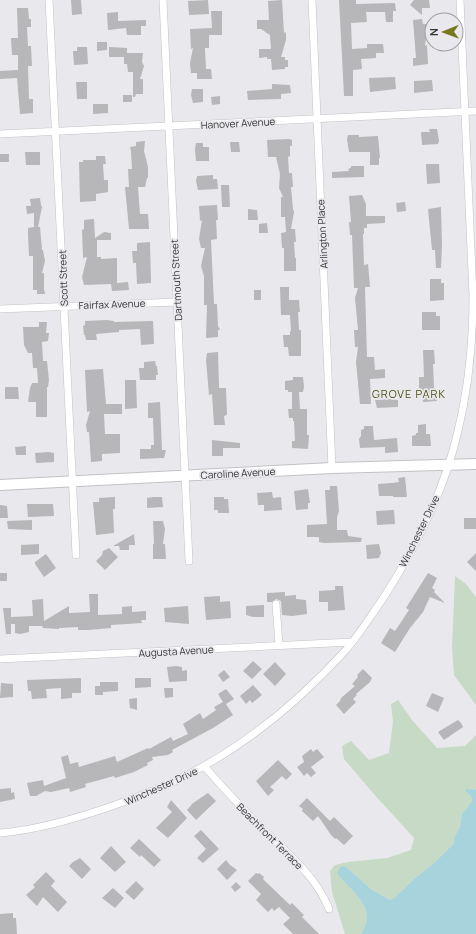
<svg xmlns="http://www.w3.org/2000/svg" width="476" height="934" font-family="Manrope,sans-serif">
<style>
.green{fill:#c7dac6}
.water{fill:#a7d4dc}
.building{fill:#b7b7ba}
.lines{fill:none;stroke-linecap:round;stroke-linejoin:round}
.street-casing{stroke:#c2c2c5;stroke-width:8}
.secondary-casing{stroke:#c2c2c5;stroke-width:12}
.street{stroke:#fff;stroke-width:7}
.secondary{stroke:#fff;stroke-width:10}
.labels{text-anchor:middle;stroke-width:3.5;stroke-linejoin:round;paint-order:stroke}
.street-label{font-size:10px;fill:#363637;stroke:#e9e9ed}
.neighbourhood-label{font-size:11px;letter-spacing:1px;fill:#505014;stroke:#e9e9ed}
</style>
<rect width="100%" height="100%" fill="#e9e9ed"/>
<path class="green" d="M455,576L466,584L476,597V705L454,675L452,648Z
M398,700L412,720L437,748L465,746L476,735V790H466L465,791L471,796L472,801L462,814L460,827L454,837V843L435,862L413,880L395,899L390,900L371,889L346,867L339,876C349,888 372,905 366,923C365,927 363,930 361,934H345L332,892L330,871L335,865L348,862L387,858L411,850L414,838L373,793L344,759L342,746L351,741L369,760L389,753L393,722L391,704Z"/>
<path class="water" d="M466,789L476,790V934H361C363,930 365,927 366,923C372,905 349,888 339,876L337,873L340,867L343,866L346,867L371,889L390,900L395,898L413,880L435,862L454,843V837L460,827L462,814L472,801L471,796L465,791Z"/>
<path class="building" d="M71,0H81L82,14L72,15Z
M208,0L209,14L189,15L188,1Z
M282,0L284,33L286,32V40L281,57H285V60H288V67H285V69L272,70L271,59H267V57L259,58V49H271L270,35L261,29H257V20H269L268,1Z
M339,0H356V4L395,3L396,11H393V22H386L385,12H366L367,22L351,23L352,49L367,48V44H383L384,53H376V58L361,59L362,69L353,70V96H344Z
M414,0H429L430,8H422V15L410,5Z
M17,8H28L29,19H31V27H27L28,46H31L32,66H28L29,99H33V113L20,114L17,78L0,79V71L18,70V55H12L11,38H18Z
M211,11H222V35H209V48H205L206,69H211L212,79H197V73H191L190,63L193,48L191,49L190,29L212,28Z
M118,12V21L146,20V26H141V35H127L126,28L108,30L107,13Z
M422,19L423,24H426L427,31L425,46L427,45L428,64L413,66V58H416L413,20Z
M97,42H107V50L97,51Z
M77,47H87L88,64L74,65L73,51H77Z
M109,47L127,48V53H143L142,62L144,66L140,79H143V94H136L135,97H133V72H128L127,64H124V57H109Z
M395,77L396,89L370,92L369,78Z
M432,80L433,91L414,93V81Z
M76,82H87V99H77Z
M272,84L290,85L291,93L281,94V99L248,100L247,91L272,89Z
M192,89H203V102L193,103L191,95Z
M123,95H132V102H123Z
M220,96V104L212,105L211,97Z
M93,104H108V113L93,114Z
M429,129H437L439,141L438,144L422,145L421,132H430Z
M348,135H359V137L378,136L380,158H379V165H370V152H349L347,139Z
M289,139L292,140V146H290V156L288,157L289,173H292L293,187H291L293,209L294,212L291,229H295L296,242H294L295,258H296V271H284V248H282L281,233L286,232L285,217H281V197H283L279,188L280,174L276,157H268L267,140Z
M145,141L144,151L148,167V178H147L145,187H138L140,214H148L149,229H129L125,187H129L128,169H132L131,151L130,147L136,146V142Z
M230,142H239L240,152H231Z
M196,143H203V147H209V161H196L195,149Z
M25,152H40V165H26Z
M0,154H9V162H0Z
M96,156H105L106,164H103L104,180H108V192L96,194V201L80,202L79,162H83V160H96Z
M426,164H439L440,183L427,184Z
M351,166H364V177L332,178V172L349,171L348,169L351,168Z
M213,175V179H217L218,189L198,190L196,181L197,176Z
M221,185H229L230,207H222Z
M362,195L366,204V216H385V223L367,224V228H364V234H363L364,265L368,264L370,287H365L367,357H374L375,370L385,369V378L370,379L371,404H360L356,362L358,347H355L354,330H358L355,298L358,288H354L352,235H350L349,222H351L349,196Z
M40,198L41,205L42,207L38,227H40L42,250H43L45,261L42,273H44V289L45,294H37V290H33V256H29L28,236V228L34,227V213L27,214L26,206H31L30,199Z
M405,202L406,211L397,212L396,203Z
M217,205L218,220H216L217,239L211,240L214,304H217L218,326L220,330H218V337L206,338L207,305H204V276L201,266L205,248H201L199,239L202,220L200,221L199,206Z
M441,207L442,246L441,268H436L435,250H432L428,209Z
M248,209L257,210L258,220H248Z
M94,219L95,238L104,232L111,233V240H97V257H101V259L117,258V283L128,282L129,290L112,291L111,284L84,285L82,277L87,257L83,258L82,230L84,229V220Z
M267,223L268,233H259V224Z
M150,242L151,283L137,284L136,263H133L132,251H137V243Z
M430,279H441V283H444V300L430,301Z
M280,287H289V300H299L300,312H298L299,330H301V356H289L288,347H284L283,335H290V331H291L290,315H281Z
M254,290H261V300H254Z
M422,312H436V316H440V330H422Z
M107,320L114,321V322L153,321L154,344L141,345L140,329L119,330V332L96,334L97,340H86L85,335H84L83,326L85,325V321Z
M39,322H47L46,333H49L48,341L42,342L43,361H47L49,380L48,387H47V417H36V402H28L30,388L32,383H38L37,368H33L32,353H28L24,345L23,327H39Z
M423,350H434L435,364H433L434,386L437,401L423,402L422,393H419V377H424Z
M218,352L219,388H226L227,415L224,416L225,425H214L212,394L209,395L206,360L207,353Z
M155,361L156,366H157L158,375H156V380H140L139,368H144V362Z
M103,369L106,404H122V414H104L105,434H120V453L102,454V461L91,462L89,432H87L86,425L90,411L87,412L85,370Z
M293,377H303L304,387L303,392H299L300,409H307V435H309L308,449L292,448V441H295L294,421H293V418H289L288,409H292V392H288V390H285V381L293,380Z
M125,380H136L137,408L125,409Z
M5,387H18L19,399H5Z
M389,399L398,400V407L377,408L375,400Z
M160,402L162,450H166L164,458L140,459V449H151V445H154L153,418H148V403Z
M426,424V434H430L431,446H412V436L416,435V433H418V425Z
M364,426H373L374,440L397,438L398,452L385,453V447L360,448L359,439L361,436V430L364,429Z
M212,440L240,443V448H223V456H212Z
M26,446V455H16L15,447Z
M49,452L54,453V462L36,463L35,453Z
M405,477L407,497H393V496H379L378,484L392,483L399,482L398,478Z
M330,486H337L339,511L337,517V530H347L348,536L362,538L361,542L324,543L319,542V537H307V525L327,524L325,490H330Z
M308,489L310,503H308V509L296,510L294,491Z
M272,492L273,498L281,497L282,510L264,511V505H258L257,493Z
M115,497V509H113L114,533L96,535L93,502H99V498Z
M153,497H162L163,507L147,508V498Z
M214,497H224V499H228L229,513H218V510H214Z
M27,504H53L54,516L28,517Z
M0,505L7,506L8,518H0Z
M394,510L395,524L377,525L376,511Z
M464,518H476V529H464Z
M32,520V530L8,529L7,521Z
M153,521H163L165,529L163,544H165L166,559H153V544H154Z
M134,534L135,545H129V550H120L119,546H113Z
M39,544V554L21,555V545Z
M379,544L381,553L379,558L367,559L366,545Z
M109,548L118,557L105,570L96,561L102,555L103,551Z
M476,553V571L467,562Z
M46,554L56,568L44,577L35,564V562Z
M0,573H7V581H0Z
M428,573L437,578L432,588L435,590L434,592L445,603L430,597L423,612L410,628L395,652L381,643L390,628L395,631L409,610L406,608Z
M335,586H343L345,610L328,611V602H319V591L335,590Z
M285,592V596L296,595V599L306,600L307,614L292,616L282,615L281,601L276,599L272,602H267V593Z
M89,594H98V615L122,614V607L132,606V612L146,611V620H141L142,623L111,625V628L88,630H78V627L59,628V629L43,628L42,626H29V632L20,634L15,633V624H11V634H6L3,608H11V617L33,616L32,600L43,599L44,621L69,606V613L90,612Z
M220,596V602L230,601L231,618L206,620L204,597Z
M264,605V617H253L246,615V606Z
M188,606L189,624L165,622L164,608Z
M253,661L262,669L252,679L243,671Z
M275,662L286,674L275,686L263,674Z
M176,666L182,667V671L187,670V681L169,682L167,667Z
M363,669L372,678L370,682L356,694L357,695L353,699L356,702L344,714L336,705L340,701L341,698L355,686L352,684L358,677L357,675Z
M224,670L230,677L223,682L218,675Z
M81,678V693H72V698L61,699V688L46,689L47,698L32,699L31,691H28L27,680Z
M135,678H151V687L135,688Z
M100,682H118V691L103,692V695H95V686H100Z
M1,683L13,684V697L0,698Z
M253,685L262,695L252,703L250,700L246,704L240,696Z
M164,688H173V697L165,698Z
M226,689L234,699L226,704L233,715L213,728L172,750L173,752L168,755L152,757L153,760L147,763L148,765L134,772L115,778L114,776L85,784L86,787L70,792L69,788L51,792L45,791L36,796H30L27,783L43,780L44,786L66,778L61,757L68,755L70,764L78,762L79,767L115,756L117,762L148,748L149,749L171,737L173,741L188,734L183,724L200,713L203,719L216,710L214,707L223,702L218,694Z
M432,693L444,698L438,712L426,706Z
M137,698V710L130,708L129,699Z
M458,720L461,723L463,727L444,740L438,732Z
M311,749L313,752L317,749L324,757L311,767L316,773L311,777L307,773L304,776L297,767L304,762L302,756Z
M278,760L292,774L286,780L282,776L270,787L274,790L268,796L256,781Z
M11,788V793L14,792L15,799L0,802V789Z
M208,793L216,801L196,820L187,810L193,803Z
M307,798L330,821L334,817L353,836L344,845L336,838L335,839L331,835L318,816L313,821L302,811L303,809L299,806Z
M171,800L187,818L168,838L156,828L172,812L167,807Z
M201,830L219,849L203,863L197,858L206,849L194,836Z
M139,839L161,860L154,867L141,855L140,857L130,848Z
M111,846L126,862L115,872L100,858Z
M80,858L91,869L82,879L69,866L73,862Z
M226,860L230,865L237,870L227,880L217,869Z
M46,872L55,881L51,886L67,902L58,912L43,897L37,906L26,895L35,887L33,885Z
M256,873L258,874L259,873L264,877L263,879L266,882L290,905L292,903L304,915L302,917L319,934H293L283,924L290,918L279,907L274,911L272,908L268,912L256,900L261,894L248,881Z
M136,881L144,889L134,900L125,892Z
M236,882L241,887L235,892L231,887Z
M113,888L124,898L115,908L102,898Z
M13,913V918H16L17,934H0V914Z"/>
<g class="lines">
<g class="street-casing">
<path id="street" d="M49,0L76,555
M163,0L189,561
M312,0L332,468
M0,134L476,111
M0,309L177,302
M276,604L279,645
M0,659L352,642
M204,766C223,788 243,809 263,829C288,854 316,876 329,909
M0,833C39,830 78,818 115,805C141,796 167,786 191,773C249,743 301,699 345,651C359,635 370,617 382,600C416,548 444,492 458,431C469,386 473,341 473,295L460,0"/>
</g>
<g class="secondary-casing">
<path id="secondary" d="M0,485L332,468L476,464"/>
</g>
<use href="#street" class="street"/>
<use href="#secondary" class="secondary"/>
</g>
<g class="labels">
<g class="street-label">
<text transform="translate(238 123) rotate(-3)" y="4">Hanover Avenue</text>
<text transform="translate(322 234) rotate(-93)" y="4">Arlington Place</text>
<text transform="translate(63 278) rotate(-92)" y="4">Scott Street</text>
<text transform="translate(176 280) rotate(-93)" y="4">Dartmouth Street</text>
<text transform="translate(112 304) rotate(-2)" y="4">Fairfax Avenue</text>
<text transform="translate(238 473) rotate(-3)" y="4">Caroline Avenue</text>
<text transform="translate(419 531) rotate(-64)" y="4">Winchester Drive</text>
<text transform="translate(176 651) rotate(-3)" y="4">Augusta Avenue</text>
<text transform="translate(161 786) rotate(-24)" y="4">Winchester Drive</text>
<text transform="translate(270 836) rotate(45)" y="4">Beachfront Terrace</text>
</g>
<g class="neighbourhood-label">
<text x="409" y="398">GROVE PARK</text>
</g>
</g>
<g transform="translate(444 32) rotate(269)"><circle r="19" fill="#e9e9ed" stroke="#a1a1a4"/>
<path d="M0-3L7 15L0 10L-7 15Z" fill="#78781f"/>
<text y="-6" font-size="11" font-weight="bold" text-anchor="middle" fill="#363637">N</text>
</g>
</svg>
